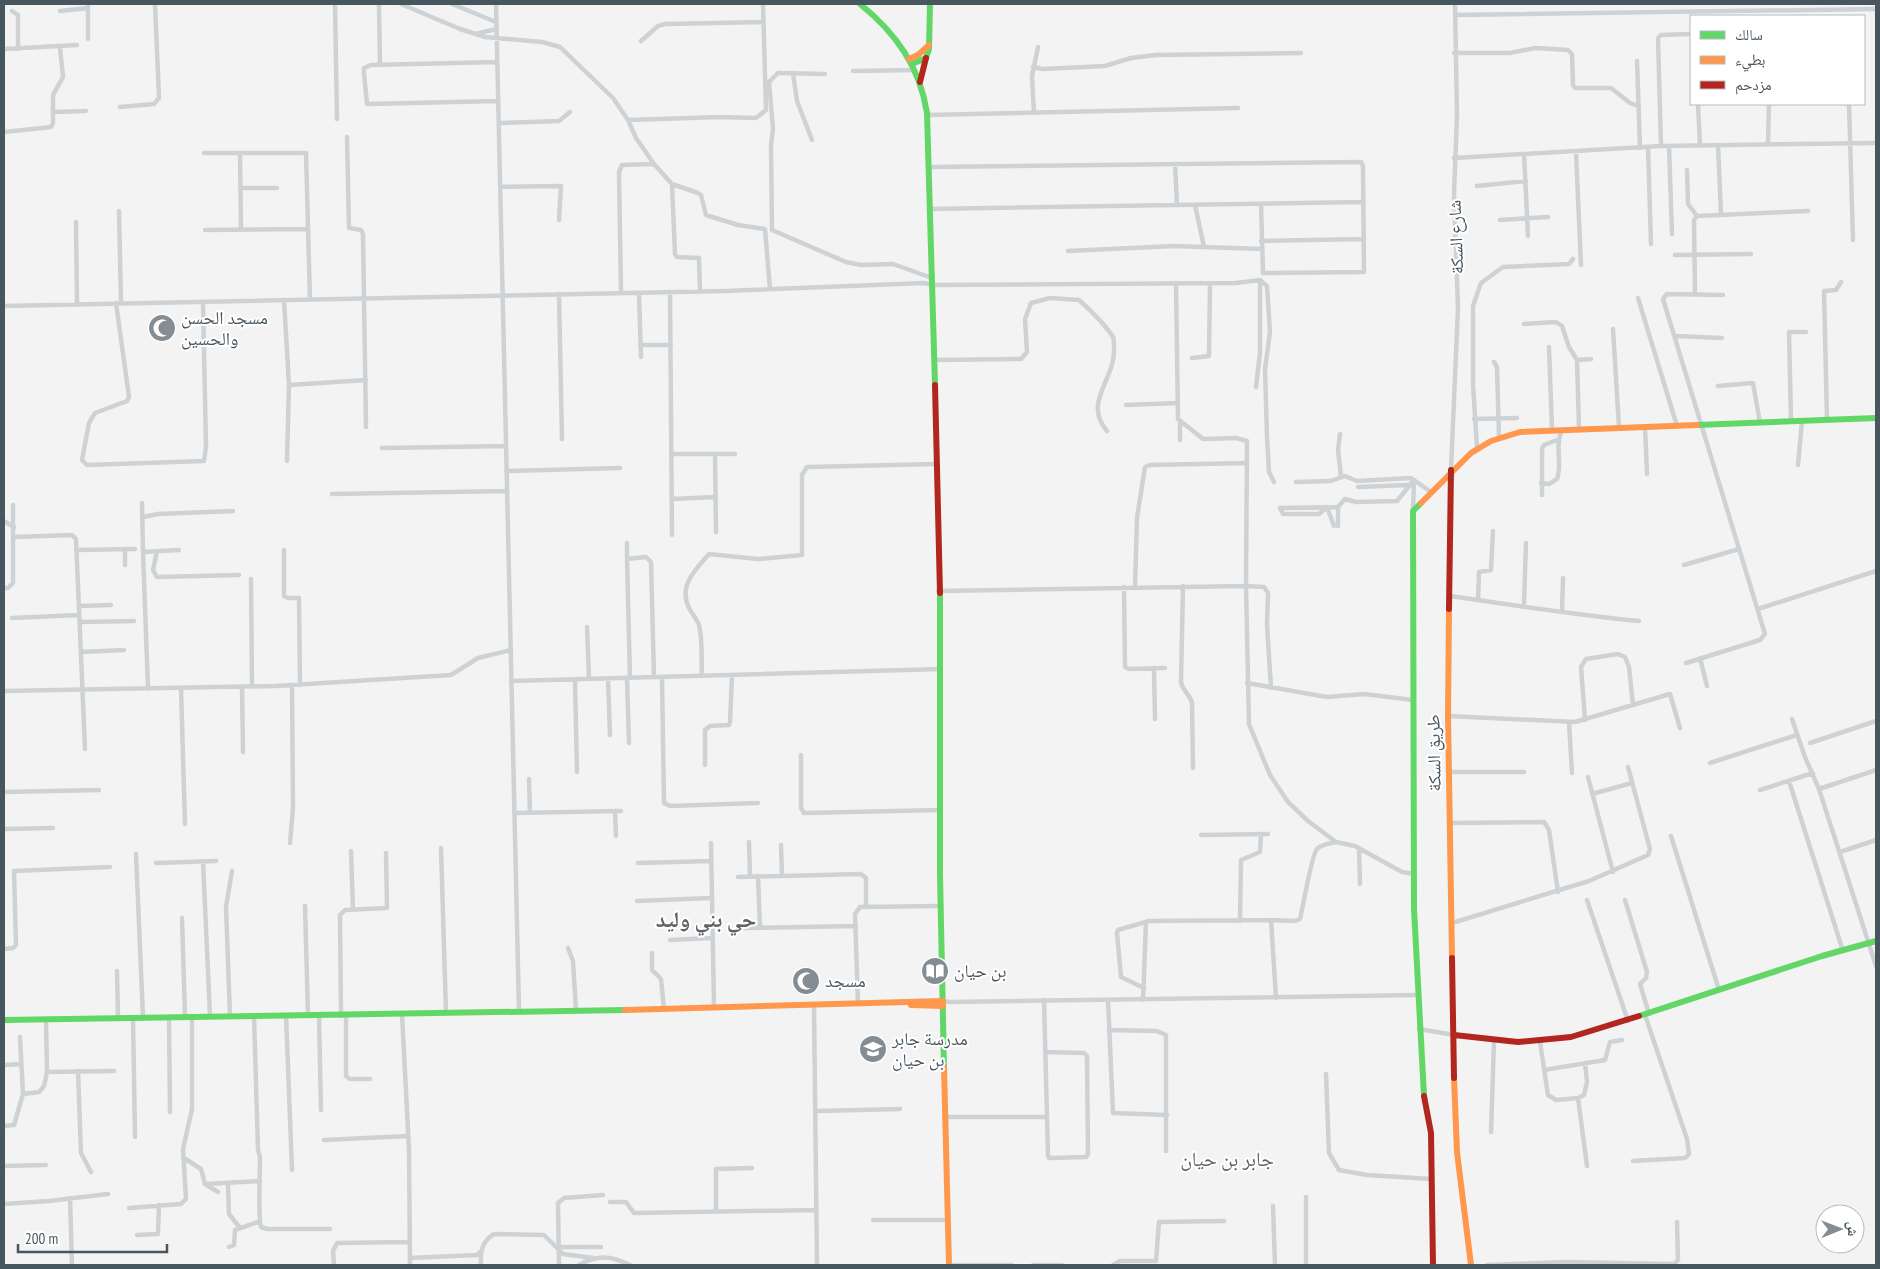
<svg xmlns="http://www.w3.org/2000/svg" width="1880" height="1269" font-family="'PT Sans Narrow','Noto Naskh Arabic',sans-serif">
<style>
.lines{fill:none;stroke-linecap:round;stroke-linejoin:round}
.street{stroke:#ced2d4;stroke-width:4.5}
.fast{stroke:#63d668;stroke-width:6}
.slow{stroke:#ff974d;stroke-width:6}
.jam{stroke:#b3261e;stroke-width:6}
.labels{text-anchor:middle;stroke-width:4;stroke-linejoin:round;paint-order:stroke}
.street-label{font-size:18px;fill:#485660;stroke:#fff}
.poi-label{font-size:18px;fill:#485660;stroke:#fff;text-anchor:start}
.quarter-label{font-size:20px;fill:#5e6267;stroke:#fff}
.district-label{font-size:22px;font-weight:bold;fill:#5e6267;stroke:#fff}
</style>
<rect width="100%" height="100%" fill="#f3f3f3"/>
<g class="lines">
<path class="street" d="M335,4L337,119
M379,4L380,65
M401,4L460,29L485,37L542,42L560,47L613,98L628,120
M452,4L496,22
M496,4L519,1012
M12,11L18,15V49
M60,11L88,8
M1455,15L1876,9
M476,34L496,29
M88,39V4
M641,41L658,26L665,24L763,22
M4,49L77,45
M1454,53H1510L1535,48L1568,50L1572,54L1573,85L1575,88H1611L1630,103L1638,106
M1637,61L1640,148
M497,62L371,65L364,68V73L367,104L498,101
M1033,67L1043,69L1105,66L1131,58L1156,55L1301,53
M853,71L915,70
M793,73L797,101L812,140
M825,74L778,73L769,82L773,129L771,145L772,230L846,262L861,265L893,264L932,278
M1698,104L1700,146
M1849,104L1853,240
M120,107L154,104L159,98L155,4
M53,112L86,111
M1034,113L1032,76L1038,47
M927,115L1238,108
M499,123L559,121L570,112
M4,132L51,127L53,123V95L63,77L60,48
M347,137L349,228L361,230L363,234L366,427
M1768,144L1769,104
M1718,145L1721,214
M1661,146L1658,38L1661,35L1691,34
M1669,146L1672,234
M1648,147L1651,244
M1576,152L1581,265
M204,153H306L310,300
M240,153L241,230
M1524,154L1528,236
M1454,158L1661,146L1876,143
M654,164L636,138L628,120L720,117L756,118L766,110L763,4
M1175,164L1177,205
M929,167L1361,162L1363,166L1364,272L1263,273L1261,204
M1687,170L1688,204L1697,216
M672,184L675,254L677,257L699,258L700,291
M1477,186L1526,181
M500,187L561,186L559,220
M240,188H277
M1195,205L1204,247
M929,209L1363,202
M119,211L121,303
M1500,220L1548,217
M76,222L77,304
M205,230L308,229
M1261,241L1364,239
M1068,251L1174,246L1262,249
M1675,255L1751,254
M1176,283L1178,419L1203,439L1236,438L1247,441L1246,586L1264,587L1268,593L1267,625L1271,688
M670,292L672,535
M621,293L619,172L622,165L654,164L672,184L698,193L701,195L706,215L738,225L765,229L770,289
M639,293L641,357
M559,294L562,439
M1695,294L1694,220L1697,216L1808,211
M1638,298L1677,426
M284,300L289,385L287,461
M116,303L129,397L127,401L95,413L89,423L82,460L87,465L204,461L206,447L203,302
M4,306L725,291L924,283L933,285L1236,283L1260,280L1267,286L1270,332L1265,369L1267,437L1269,472L1274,482
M1524,324L1556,322L1562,326L1569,347L1577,360L1579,428
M1613,329L1619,427
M1675,336L1722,338
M640,345H671
M1549,347L1552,429
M1192,358L1209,356L1210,283
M934,360L1021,359L1027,352L1025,319L1031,303L1050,298L1079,300C1090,310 1105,324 1113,337C1114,340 1114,345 1114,348C1116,379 1082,402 1107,431
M1577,360L1591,359
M1494,362L1497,367L1499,438
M289,385L366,380
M1718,386L1753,383L1760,423
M1256,387L1260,353V280
M1126,405L1178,403
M1474,419L1517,418
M1827,420L1824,291L1836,290L1841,282
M1791,421L1789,332H1806
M1645,427L1647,474
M1340,434L1338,450L1341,476
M1180,440V422
M382,448L506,446
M1477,448L1473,384V306L1481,283L1503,267L1569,264L1573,259
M671,454H735
M715,454L716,532
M1798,465L1802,421
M1451,470L1458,308L1454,194L1457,115L1455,4
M506,471L620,468
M1296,482L1331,481L1345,476L1357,481L1411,478L1431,492
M1541,483L1549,484L1557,479C1563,463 1554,447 1562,430
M1358,487L1408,485
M332,494L507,491
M1542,495V449L1544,445L1557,440
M672,499L715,497
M142,503L143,552
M1413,511L1414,480
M143,517L158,514L233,511
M4,521L14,527
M1334,526L1327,507L1319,514H1283L1280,508L1338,507L1345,499L1356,502L1397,501L1414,480
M1338,526V507
M14,537L72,535L76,539L85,749
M125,549V565
M76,550L135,549
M284,550V596L288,598H299L300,685
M157,551L153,570L157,577L239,575
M627,559V543
M1684,565L1739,549
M251,579L252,687
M1183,586L1181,682C1183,692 1190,694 1192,703L1193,768
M1124,587L1125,667L1129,669L1165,668
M1135,587L1137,518L1145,467L1150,465L1247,463
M4,588H8L13,583V505
M938,591L1246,586L1249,724L1270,775L1288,802L1308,821L1336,842L1355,846L1402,872L1414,874
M1450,596C1513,605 1576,615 1639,621
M1478,600L1479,572L1491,570L1493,531
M1524,605L1526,543
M79,606L111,605
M1758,609L1876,571
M1562,610L1563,578
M12,618L79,615
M80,622L134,621
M587,627L589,679
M81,652L124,650
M1700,658L1707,686
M1686,663L1760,640L1765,634L1663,299L1667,294L1723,295
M1154,668L1155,719
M702,676C701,660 703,641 699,625C697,619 692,614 689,608C678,586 695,570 709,554L758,559L802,555V475L807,467L937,464
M662,677L664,803L670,806L758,803
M608,678L610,735
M627,678L629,743
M630,678L627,559L646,557L651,562L654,677
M575,680L577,772
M511,681L941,669
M1247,683L1327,697L1364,694L1413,700
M242,687L243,752
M181,688L185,824
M148,689L143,552L179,550
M4,691L275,686L451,675L478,658L511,650
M1448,716L1575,722L1670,694L1680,728
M1792,719L1805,757L1819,789L1876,966
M1585,720L1581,667L1586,659L1618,654L1625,657L1629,667L1633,705
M1569,722L1572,773
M1810,743L1876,721
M801,755V808L804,813L940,810
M1710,763L1797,735
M705,765V730L710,726L729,725L730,722L732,676
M1449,772H1524
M1588,777L1613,872
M529,779L530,813
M1789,781L1843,951
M1819,789L1876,770
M1760,790L1813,773
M4,792L99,790
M1592,794L1632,783
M615,811L616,836
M514,813L621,811
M1451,823L1544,822L1549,830L1558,892
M4,829L53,828
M1201,835L1268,834
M1671,836L1719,990
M749,842L750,876
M290,843L293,808L292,685
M711,843L714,1007
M781,845L782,876
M441,848L446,1013
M1359,848L1360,884
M351,851L353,910
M1840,852L1876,840
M136,854L143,1017
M203,861L210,1016
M156,863L216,861
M638,863L711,861
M758,876L760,928
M738,877L861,874L866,878V907
M1587,900L1628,1021
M1625,900L1647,972L1646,978L1640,984L1649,1014
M637,901L711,898
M305,906L308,1015
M182,918L185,1016
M1240,921L1241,860L1260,852L1261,834
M1452,923L1589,881L1648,855L1650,849L1628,767
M744,928L856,926
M670,940L711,938
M568,948L573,961L576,1010
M4,949L13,948L16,945L14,871L110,867
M652,953V970L661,979L664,1009
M117,971L118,1017
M1144,988L1121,977L1117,933L1118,930L1149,921L1271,920
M1276,998L1271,920L1295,921L1300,919C1303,907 1312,853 1317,849C1322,844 1329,844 1336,842
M1044,1000L1048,1155L1049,1158L1086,1157L1088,1154L1087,1056L1084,1053L1045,1052
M1108,1000L1113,1113L1167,1115
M1143,1000L1146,922
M943,1001L949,1002L1417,995
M858,1004L855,914L860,907L941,906
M814,1006L817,1265
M402,1014L409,1149L410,1265
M286,1015L292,1170
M319,1015L321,1110
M346,1015V1076L350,1079H370
M230,1016L226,907L232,871
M254,1016L258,1150L260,1157C260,1169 258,1221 261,1227L267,1229H330
M341,1016L340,915L345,910L387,908L386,853
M133,1017L135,1137
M169,1017L170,1112
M1419,1029L1454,1035
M1109,1030L1157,1031L1166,1035V1151
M1540,1042L1548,1095L1556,1100L1578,1098L1587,1166
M4,1065L21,1064
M1544,1070L1605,1060L1610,1042L1622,1040
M78,1071L81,1153L91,1172
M47,1072L114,1071
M1326,1074L1329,1153L1339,1170L1367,1175L1431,1179
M23,1094L39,1092L44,1086L47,1072L46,1019
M1578,1098L1584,1095L1587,1082L1585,1063
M817,1111L900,1109
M945,1117H1046
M4,1126L14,1125L23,1094L20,1037
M1491,1132L1494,1041
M324,1140L408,1136
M184,1158L201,1169L205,1184L218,1192
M1633,1161L1685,1158L1689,1154L1687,1139L1645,1015
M4,1166L46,1165
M228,1183L229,1214L240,1228
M205,1184L260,1181
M1306,1197V1265
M70,1198L72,1265
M610,1202H626L634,1213L817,1210
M4,1204L49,1201L108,1194
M1273,1206L1275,1265
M129,1208L181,1204L186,1199L183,1149L192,1109V1016
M716,1212V1169L752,1168
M873,1220H947
M137,1235L158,1234L159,1205
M229,1247L234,1245L235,1230L258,1222
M559,1247H601
M410,1258L477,1255L480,1252
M334,1265L333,1251L337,1243L409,1242
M481,1265C480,1252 482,1241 494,1234L544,1235L563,1254L594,1258
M559,1265L558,1203L564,1198L603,1195
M579,1265C598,1254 611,1256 630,1265
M949,1265H1012
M1033,1265H1062
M1113,1265L1120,1261H1156L1159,1222L1224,1221
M1487,1265L1566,1262L1674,1264L1678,1260L1677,1222"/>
<path class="fast" d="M860,4C896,33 920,67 927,113L935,385
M912,64L926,58L929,49L930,4
M1697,425L1876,418
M1421,503L1413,511L1414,909L1424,1096
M940,593V875L944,1067
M1639,1016L1822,956L1876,941
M4,1020L625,1010"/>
<path class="slow" d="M909,59L918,55L929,45
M1421,503L1471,453L1491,441L1520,432L1697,425
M1449,609L1448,716L1452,958
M911,1005L943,1006
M625,1010L943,1001
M944,1067L949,1265
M1454,1078L1457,1152L1471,1265"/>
<path class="jam" d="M920,82L926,58
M935,385L940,593
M1449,609L1451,470
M1452,958L1454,1078
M1454,1035L1518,1042L1571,1037L1639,1016
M1424,1096L1431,1133L1433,1265"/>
</g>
<defs>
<g id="mosque-disc" transform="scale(1.4375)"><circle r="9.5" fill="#848d93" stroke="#fff"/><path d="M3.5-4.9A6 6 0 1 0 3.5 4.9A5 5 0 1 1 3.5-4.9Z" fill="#fff"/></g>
<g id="library-disc" transform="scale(1.4375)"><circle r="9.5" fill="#848d93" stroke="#fff"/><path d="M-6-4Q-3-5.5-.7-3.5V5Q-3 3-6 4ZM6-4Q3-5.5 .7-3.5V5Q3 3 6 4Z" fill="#fff"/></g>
<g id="school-disc" transform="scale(1.4375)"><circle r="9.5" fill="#848d93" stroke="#fff"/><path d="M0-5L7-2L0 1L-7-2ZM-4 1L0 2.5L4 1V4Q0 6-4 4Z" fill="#fff"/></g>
</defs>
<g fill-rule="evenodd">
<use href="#mosque-disc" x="162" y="328"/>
<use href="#library-disc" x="935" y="971"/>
<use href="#mosque-disc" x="806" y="981"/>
<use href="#school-disc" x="873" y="1049"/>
</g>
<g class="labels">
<g class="street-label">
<text transform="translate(1456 237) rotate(-92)" y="6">شارع السكة</text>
<text transform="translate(1434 753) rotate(-91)" y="6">طريق السكة</text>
</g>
<g class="poi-label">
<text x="181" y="324">مسجد الحسن<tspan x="181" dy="21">والحسين</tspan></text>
<text x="954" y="977">بن حيان</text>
<text x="825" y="987">مسجد</text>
<text x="892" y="1045">مدرسة جابر<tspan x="892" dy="21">بن حيان</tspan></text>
</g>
<g class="quarter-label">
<text x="1227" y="1166">جابر بن حيان</text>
</g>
<g class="district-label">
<text x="706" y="927">حي بني وليد</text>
</g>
</g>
<rect width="1880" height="1269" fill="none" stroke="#485660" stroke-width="10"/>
<rect x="1690" y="15" width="175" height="90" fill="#ffffff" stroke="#b6bbbf"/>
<rect x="1700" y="31" width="25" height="8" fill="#63d668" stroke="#b6bbbf"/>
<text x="1735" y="40" font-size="15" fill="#485660">سالك</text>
<rect x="1700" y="56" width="25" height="8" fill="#ff974d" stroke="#b6bbbf"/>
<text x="1735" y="65" font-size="15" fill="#485660">بطيء</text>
<rect x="1700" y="81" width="25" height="8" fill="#b3261e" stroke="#b6bbbf"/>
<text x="1735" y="90" font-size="15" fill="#485660">مزدحم</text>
<g transform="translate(1840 1229) rotate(89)"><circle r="24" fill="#ffffff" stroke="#b6bbbf"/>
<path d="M0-4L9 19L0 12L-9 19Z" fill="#848d93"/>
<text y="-8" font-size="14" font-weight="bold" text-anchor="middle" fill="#485660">ش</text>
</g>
<path d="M18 1244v8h149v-8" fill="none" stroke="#485660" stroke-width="2.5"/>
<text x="25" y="1244" font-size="15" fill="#485660" stroke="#ffffff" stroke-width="4" paint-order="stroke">200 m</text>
</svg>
